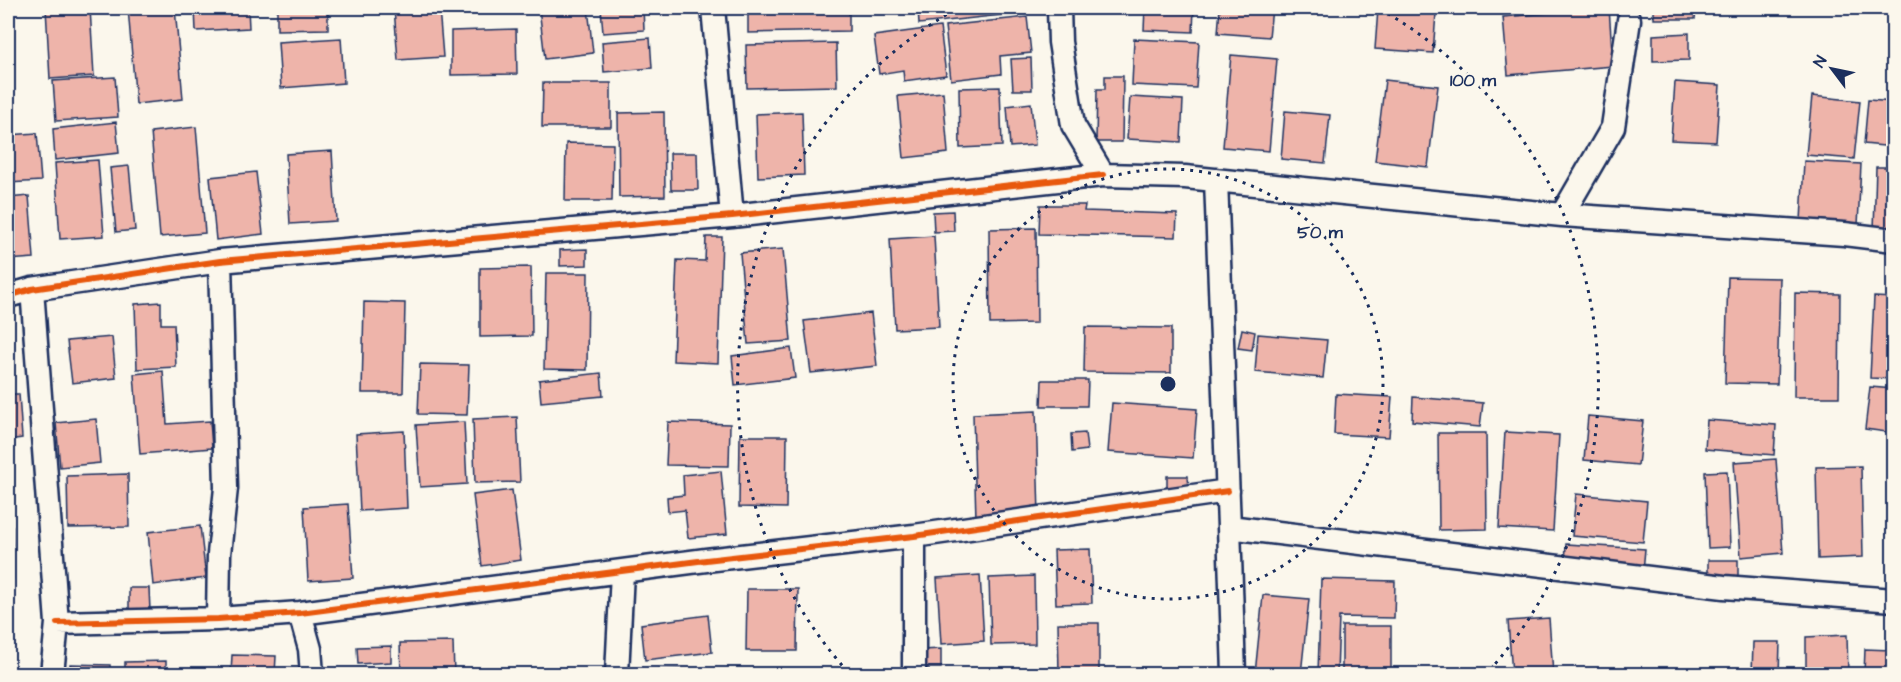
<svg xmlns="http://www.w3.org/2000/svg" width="1901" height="682" font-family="'Architects Daughter',sans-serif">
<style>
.building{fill:#eeb4aa;stroke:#1b2f5e;stroke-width:1.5}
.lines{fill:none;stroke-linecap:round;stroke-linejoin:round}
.minor-casing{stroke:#1b2f5e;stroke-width:27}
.minor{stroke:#fbf7ec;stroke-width:22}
.cycleway-casing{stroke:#fbf7ec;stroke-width:10}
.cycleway{stroke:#e8590c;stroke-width:6}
.ring{fill:none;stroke:#1b2f5e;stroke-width:3;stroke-dasharray:3 6}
.centre{fill:#1b2f5e;stroke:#fbf7ec;stroke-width:3}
.ring-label{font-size:18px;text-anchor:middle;font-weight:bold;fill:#1b2f5e;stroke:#fbf7ec;stroke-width:5;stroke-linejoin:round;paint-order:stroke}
</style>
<rect width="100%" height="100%" fill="#fbf7ec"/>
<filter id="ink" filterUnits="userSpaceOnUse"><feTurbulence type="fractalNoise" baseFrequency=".0167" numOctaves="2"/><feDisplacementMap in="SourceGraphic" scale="12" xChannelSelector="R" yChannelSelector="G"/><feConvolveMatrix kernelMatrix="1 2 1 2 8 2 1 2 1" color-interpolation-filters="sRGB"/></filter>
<g filter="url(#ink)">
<path class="building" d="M46,8H90L94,76L50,79Z
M128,8H175L183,99L136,104Z
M195,8H248L249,28L196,31Z
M277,8H328V29L277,30Z
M394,8H439L443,57L398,60Z
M539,8H588L593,53L545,59Z
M601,8H643L644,30L603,33Z
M748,8H849V31L748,33Z
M918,8H1000L1001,15L919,24Z
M1145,8H1194L1193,32L1144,30Z
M1220,8H1272L1269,37L1218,33Z
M1609,8L1613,66L1508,75L1503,17Z
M1654,8H1696L1695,19H1654Z
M1378,9L1436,13L1433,53L1375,49Z
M1027,17L1031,53L1000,56L1001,74L951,80L945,26Z
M940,27L946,75L904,81L903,70L879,74L874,36Z
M516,29L517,74L451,75V31Z
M1689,33V60L1653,61V35Z
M341,38L344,83L281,88L278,42Z
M650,38L652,68L604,72L602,42Z
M1134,39L1199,42L1196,88L1132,85Z
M836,43L837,86L747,88L746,45Z
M1231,55L1277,59L1269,151L1223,147Z
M1031,58L1032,90H1013L1011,59Z
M1105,76H1123L1122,142H1096L1097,89H1105Z
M115,77L118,117L56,121L53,81Z
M1385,80L1438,86L1428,167L1375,161Z
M1675,82L1720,85L1716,142L1671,140Z
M543,83H611V127H542Z
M1000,87L1002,146L960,148L959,88Z
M943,92L948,153L904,158L898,96Z
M1812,96L1860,101L1854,159L1806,155Z
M1130,97L1183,100L1181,142L1127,139Z
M1868,100L1894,102V147L1864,144Z
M1031,103L1035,145L1010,147L1007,106Z
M1285,111L1330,115L1325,163L1281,159Z
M664,112L665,196L619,197L618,113Z
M802,112L804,175L758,177L756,114Z
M116,122L119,153L55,160L53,129Z
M196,127L205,233L160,237L151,132Z
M37,133L41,181L8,183V135Z
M566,143L613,144L612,201H565Z
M332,151L336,221L290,224L286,154Z
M670,153H697L698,190H671Z
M98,160L104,236L60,239L55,163Z
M1804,161L1861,164L1858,225L1801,222Z
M129,166L135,230L116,232L110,168Z
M1876,167H1894V230H1874Z
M256,172L263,234L216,240L210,177Z
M29,196L34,258L8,260V198Z
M1040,205H1085L1084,211L1177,214L1176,237L1039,234Z
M953,211L954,231L934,232L933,212Z
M1036,228L1037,323L990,324L989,229Z
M934,236L939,327L895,329L890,239Z
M706,237H722L718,363L673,361L677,260L705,261Z
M587,249V265L560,266V250Z
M783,249L791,341L748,344L740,253Z
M531,267L532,336L480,337V268Z
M546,273H588L587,370L544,369Z
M1728,277L1780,278L1777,384L1725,383Z
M1795,293L1840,294L1839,397H1794Z
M1874,297L1894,298V379L1870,378Z
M161,302V324H174L176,367L137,369L135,304Z
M364,302L405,303L403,393H362Z
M871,313L877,366L811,373L804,321Z
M1085,327L1171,328V373L1084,372Z
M1242,329L1255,332L1252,350L1238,348Z
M1258,334L1327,340L1323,378L1255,372Z
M112,337L116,378L72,383L67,341Z
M791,348L795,378L735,385L732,356Z
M420,364L469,365L467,415L418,414Z
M163,371L167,424L210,421L212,448L140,454L134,374Z
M601,373L603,396L541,402L539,380Z
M1042,380H1088L1087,406H1041Z
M1870,387L1894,389V433L1865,429Z
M8,394H19L22,438L8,440Z
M1336,394L1392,397L1389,437L1334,434Z
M1413,397L1483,403L1480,427L1412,421Z
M1112,403L1197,409L1193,458L1108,452Z
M1036,411L1039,516L976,519L973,414Z
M1588,416L1643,421L1638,465L1584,460Z
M517,417L520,482L475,483L473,419Z
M96,419L100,463L60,467L56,423Z
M1707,420L1776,425L1774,455L1705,449Z
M464,422L467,484L420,487L416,425Z
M668,422L730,424L729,466L666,465Z
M404,431L407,508L360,511L356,434Z
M1505,432L1559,435L1553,531L1499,528Z
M1085,433L1087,450L1072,452L1071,434Z
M1438,433H1486L1487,529L1439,530Z
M740,436H787L786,508L739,507Z
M1776,459L1783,553L1741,557L1734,462Z
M1861,466L1863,557L1818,559L1816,467Z
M8,467L12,516H8Z
M721,471L727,534L688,538L685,510L668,512L667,497L684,495L683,475Z
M1727,471L1730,547L1708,548L1705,472Z
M128,474L129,527L68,528L67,476Z
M1167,476H1188L1189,489H1167Z
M512,490L521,560L482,566L473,495Z
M1576,494L1647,501L1643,542L1572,536Z
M348,504L353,578L308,581L304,507Z
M200,526L206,578L153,585L148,532Z
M12,527L13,579H8V528Z
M1566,544L1645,549L1643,571L1565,566Z
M1090,549L1092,603L1056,604L1054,550Z
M1708,560H1738V579H1708Z
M980,575L984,641L941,644L937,578Z
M1034,576L1035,644L991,645L989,578Z
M1321,579L1395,581L1394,618L1339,617L1337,674H1318Z
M129,588H149L150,611L129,612Z
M747,589H798L797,651H746Z
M1263,595L1309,599L1301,674H1255Z
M708,615L712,652L645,660L641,624Z
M1549,618L1553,674H1512L1508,621Z
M1058,623H1099V674H1059Z
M1342,626H1391V674H1342Z
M1892,631H1894V674H1864L1865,649L1891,650Z
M1847,635L1848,674H1806V637Z
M453,642L454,674H401L400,643Z
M1753,642H1780L1779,674H1752Z
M391,646V662L358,664L357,647Z
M941,649V668H923L922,650Z
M232,655L276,656L275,674H231Z
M166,661V674H125V662Z
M70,664L110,665V674H70Z
M714,669V674H651V670Z
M794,670V674H723Z
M1700,672H1746V674H1700Z"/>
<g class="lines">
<g class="minor-casing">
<path id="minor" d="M713,8L732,216
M1059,8L1060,42L1073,125L1103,175L1185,177L1562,215L1844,234L1894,240
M1216,180L1229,527L1724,587L1894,600
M1562,215L1613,127L1629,20
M32,289L57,623L52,674
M8,296L32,289L220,261L732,216L1103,175
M1229,527L1234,674
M300,613L310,649L312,674
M218,619L219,554L226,488L220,261
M57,623L218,619L300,613L706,560L914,536L1228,491
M617,674L622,572
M914,674V536"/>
</g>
<use href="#minor" class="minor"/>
<g class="cycleway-casing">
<path id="cycleway" d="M8,296L32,289L220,261L732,216L1103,175
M57,623L218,619L300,613L706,560L914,536L1228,491"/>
</g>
<use href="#cycleway" class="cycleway"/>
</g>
</g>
<g class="ring">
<circle cx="1168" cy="384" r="215"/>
<path d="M848 672A431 431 0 0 1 956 9M1380 9A431 431 0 0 1 1488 672"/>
</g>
<circle cx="1168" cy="384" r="9" class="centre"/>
<g class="ring-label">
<text x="1473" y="86">100 m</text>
<text x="1320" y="238">50 m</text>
</g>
<rect width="1901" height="682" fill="none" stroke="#fbf7ec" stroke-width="30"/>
<rect x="15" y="15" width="1871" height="652" fill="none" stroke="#1b2f5e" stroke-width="2" filter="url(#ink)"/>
<g transform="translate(1832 69) rotate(302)" stroke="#fbf7ec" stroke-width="4.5" paint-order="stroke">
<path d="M0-4.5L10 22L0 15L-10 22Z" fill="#1b2f5e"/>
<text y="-9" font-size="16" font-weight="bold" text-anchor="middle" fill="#1b2f5e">N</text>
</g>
</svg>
